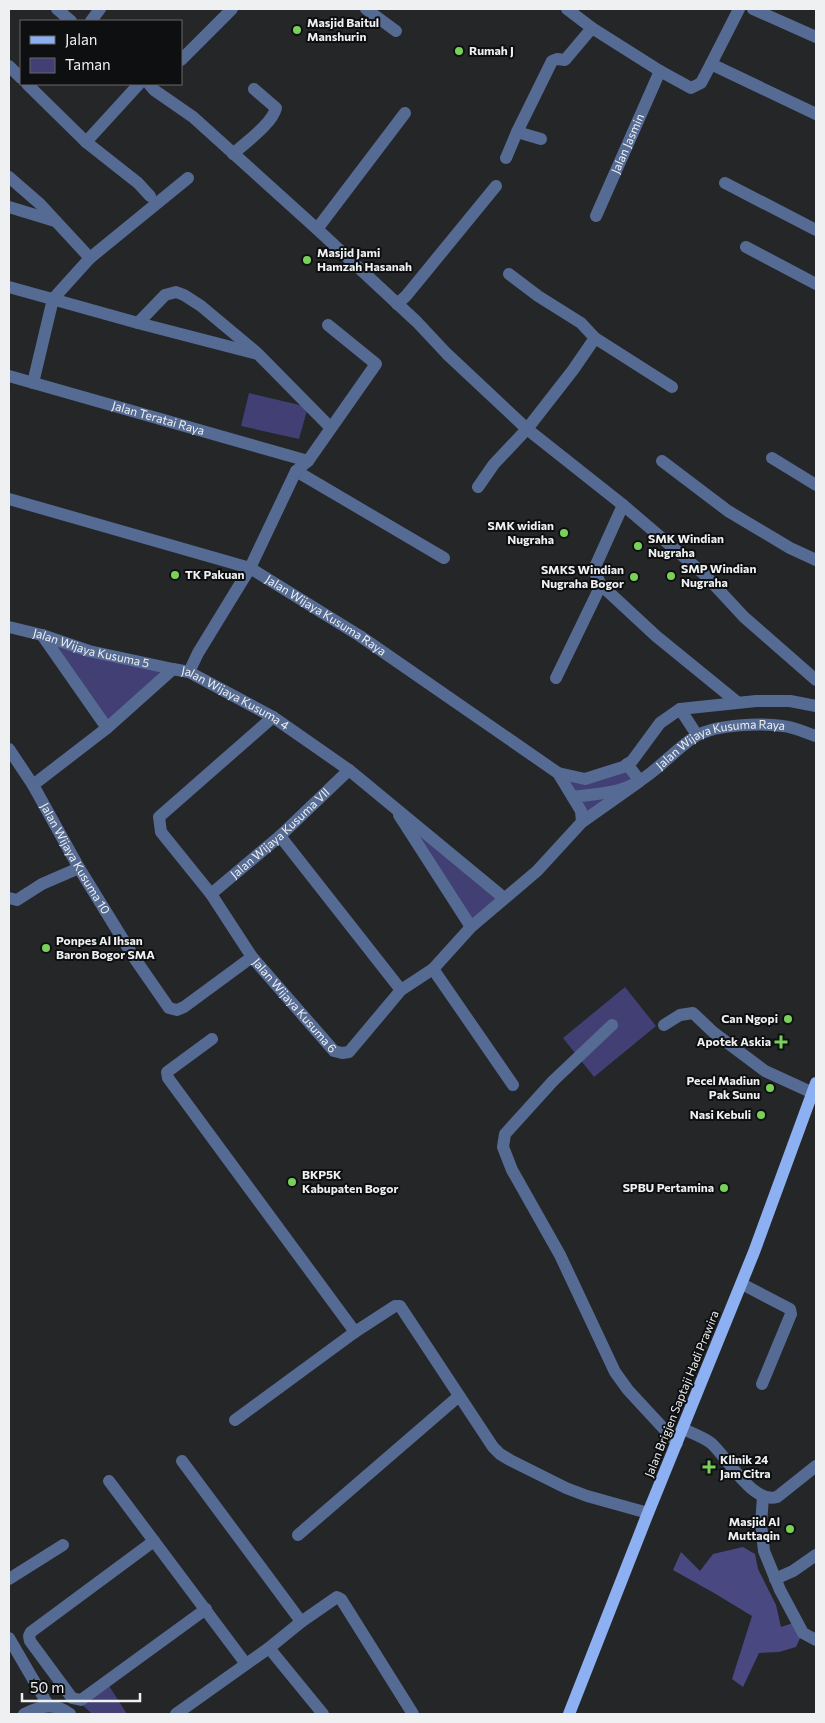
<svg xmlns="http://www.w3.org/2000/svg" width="825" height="1723" font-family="Commissioner,sans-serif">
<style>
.green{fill:#413f73}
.forest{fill:#4a4881}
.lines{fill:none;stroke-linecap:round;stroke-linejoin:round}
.minor{stroke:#556b93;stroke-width:12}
.major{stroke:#8cb0f2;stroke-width:12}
.poi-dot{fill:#79d158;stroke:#0e0f10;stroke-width:2}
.labels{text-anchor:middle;stroke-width:4;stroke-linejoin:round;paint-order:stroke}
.poi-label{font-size:12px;font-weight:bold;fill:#eef0f2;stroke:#0e0f10;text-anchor:start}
.street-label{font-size:12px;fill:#eef0f2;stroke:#0e0f10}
</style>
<rect width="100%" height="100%" fill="#242628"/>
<path class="green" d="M249,393L308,407L299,439L241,426Z
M42,635L173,669L107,728Z
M623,767L640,781L582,822L558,773L585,779Z
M393,805L504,898L471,927Z
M625,987L656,1026L594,1077L563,1038Z
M104,1678L127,1714H92L75,1698Z"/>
<path class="forest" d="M743,1547L755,1554L758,1569L776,1605L781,1627L793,1623L801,1636L796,1647L779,1652L759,1653L743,1687L732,1679L752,1616L714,1593L673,1570L681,1552L700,1571L713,1554Z"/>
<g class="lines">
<g class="minor">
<path d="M57,9L71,21"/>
<path d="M366,9L396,31"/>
<path d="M567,9L592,28L660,71L691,88L701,83L711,64L816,114"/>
<path d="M753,9L816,37"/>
<path d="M91,21L100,9"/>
<path d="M181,60L232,9"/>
<path d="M711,64L739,9"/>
<path d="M9,66L21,78"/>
<path d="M27,84L86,142L138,183L150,196"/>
<path d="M149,84L154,90L193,117L317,229L417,322L447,354L527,429L623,505L705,575L744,617L816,680"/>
<path d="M517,132L541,139"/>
<path d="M86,142L139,84"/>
<path d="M233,154C246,142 272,124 276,108L254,89"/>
<path d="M506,158L517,132L552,61L557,59L565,60L592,28"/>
<path d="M9,177L40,204L90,258L53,299L33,383"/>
<path d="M725,183L816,230"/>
<path d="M9,207L55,221"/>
<path id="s1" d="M596,216L660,71"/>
<path d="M317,229L405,113L396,125"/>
<path d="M746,247L816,284"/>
<path d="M90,258L188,178"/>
<path d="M509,274L538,296L581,323L595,338"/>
<path d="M9,287L138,323L258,354L331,428"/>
<path d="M397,304L406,296L496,186"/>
<path d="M138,323L165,295L176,292L184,295L201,306L256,352"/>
<path id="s2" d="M9,376L308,461"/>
<path d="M772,458L816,485"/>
<path d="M662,461L728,511L790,548L816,560"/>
<path d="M296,471L444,558"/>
<path d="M478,487L494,464L527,429L573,370L595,338L672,387"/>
<path id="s3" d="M9,499L250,568L360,636L558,773L581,811L582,822"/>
<path d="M623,505L595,567L594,571L601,585L656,636L737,702"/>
<path id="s4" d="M9,627L42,635L89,651L173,669"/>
<path d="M42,635L107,728"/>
<path d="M189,672L198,653L250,568L296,471L308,461L376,364L328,325"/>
<path d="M556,678L601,585"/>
<path d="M680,709L697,735"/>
<path id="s5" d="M273,717L159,817L161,832L211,894L252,957L334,1051L342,1053L349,1052L401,990L433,969L471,927L537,871L582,822L640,781L627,764"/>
<path id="s6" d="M9,749L33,785L79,868L135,959L169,1008L177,1010L184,1007L252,957"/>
<path d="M558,773L585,779L623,767L632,761L660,723L680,709L756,701H790L816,706"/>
<path id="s7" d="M33,785L107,728L173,669L189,672L273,717L349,770L504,898"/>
<path id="s8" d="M573,797C594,794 617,794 636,783C657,772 675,749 696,736C717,724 761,723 783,726C794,727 806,733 816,736"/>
<path d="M399,815L471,927"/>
<path d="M280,836L401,990"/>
<path id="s9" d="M211,894L280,836L349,770"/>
<path d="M9,898L17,900L42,884L79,868"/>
<path d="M433,969L513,1085"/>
<path d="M612,1025L553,1081L505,1134L503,1147L512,1170L560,1255L615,1372L628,1390L677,1443"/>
<path d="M664,1025L680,1015L693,1013L713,1032L765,1071L813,1093"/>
<path d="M212,1039L167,1072L168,1078L355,1332L395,1306H400L493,1447L500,1454L510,1460L566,1488L587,1496L648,1513"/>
<path d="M742,1284L790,1309L791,1314L762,1384"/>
<path d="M235,1420L355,1332"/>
<path d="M683,1429C692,1433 703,1437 711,1443C728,1458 752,1504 777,1497L816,1466"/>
<path d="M182,1461L297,1616L301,1622L269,1648L323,1714"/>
<path d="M109,1481L246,1664"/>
<path d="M763,1497L761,1524L764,1551L780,1590L803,1633L816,1640"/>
<path d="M298,1535L459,1396"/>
<path d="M154,1541L31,1632L29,1636L30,1641L72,1698L81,1700L206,1609"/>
<path d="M9,1579L63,1545"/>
<path d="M775,1579L793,1571L816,1555"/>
<path d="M301,1622L337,1597L341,1599L413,1714"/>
<path d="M9,1638L48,1705"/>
<path d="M24,1714C40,1706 55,1702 70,1714"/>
<path d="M176,1714L269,1648"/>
</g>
<path class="major" d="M569,1714L648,1513L754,1252L816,1083"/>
</g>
<g class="poi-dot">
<circle cx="297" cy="30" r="5"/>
<circle cx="459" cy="51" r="5"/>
<circle cx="307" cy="260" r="5"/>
<circle cx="564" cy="533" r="5"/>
<circle cx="638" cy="546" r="5"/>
<circle cx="175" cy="575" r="5"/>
<circle cx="671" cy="576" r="5"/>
<circle cx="634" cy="577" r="5"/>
<circle cx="46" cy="948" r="5"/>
<circle cx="788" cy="1019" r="5"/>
<path d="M778.5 1034.5h5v5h5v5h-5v5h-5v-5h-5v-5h5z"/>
<circle cx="770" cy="1088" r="5"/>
<circle cx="761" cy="1115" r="5"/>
<circle cx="292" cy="1182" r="5"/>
<circle cx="724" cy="1188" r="5"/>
<path d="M706.5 1459.5h5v5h5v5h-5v5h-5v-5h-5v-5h5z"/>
<circle cx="790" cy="1529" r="5"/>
</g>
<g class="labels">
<g class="poi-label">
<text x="307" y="27">Masjid Baitul<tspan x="307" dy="14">Manshurin</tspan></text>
<text x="469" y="55">Rumah J</text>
<text x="317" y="257">Masjid Jami<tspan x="317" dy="14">Hamzah Hasanah</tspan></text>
<text x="554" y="530" text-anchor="end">SMK widian<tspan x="554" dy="14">Nugraha</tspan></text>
<text x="648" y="543">SMK Windian<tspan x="648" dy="14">Nugraha</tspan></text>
<text x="681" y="573">SMP Windian<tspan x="681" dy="14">Nugraha</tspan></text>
<text x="624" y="574" text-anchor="end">SMKS Windian<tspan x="624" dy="14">Nugraha Bogor</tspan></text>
<text x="185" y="579">TK Pakuan</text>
<text x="56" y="945">Ponpes Al Ihsan<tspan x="56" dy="14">Baron Bogor SMA</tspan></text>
<text x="778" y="1023" text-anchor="end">Can Ngopi</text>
<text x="771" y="1046" text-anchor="end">Apotek Askia</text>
<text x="760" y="1085" text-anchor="end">Pecel Madiun<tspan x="760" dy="14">Pak Sunu</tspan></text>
<text x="751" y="1119" text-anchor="end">Nasi Kebuli</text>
<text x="302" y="1179">BKP5K<tspan x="302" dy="14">Kabupaten Bogor</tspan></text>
<text x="714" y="1192" text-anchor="end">SPBU Pertamina</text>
<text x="720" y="1464">Klinik 24<tspan x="720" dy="14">Jam Citra</tspan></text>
<text x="780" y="1526" text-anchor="end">Masjid Al<tspan x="780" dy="14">Muttaqin</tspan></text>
</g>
<g class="street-label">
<text dy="4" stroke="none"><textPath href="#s1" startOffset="79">Jalan Jasmin</textPath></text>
<text dy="4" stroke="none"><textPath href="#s2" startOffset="155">Jalan Teratai Raya</textPath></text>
<text dy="4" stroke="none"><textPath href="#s3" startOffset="340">Jalan Wijaya Kusuma Raya</textPath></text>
<text dy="4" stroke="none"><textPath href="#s4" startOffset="85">Jalan Wijaya Kusuma 5</textPath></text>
<text dy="4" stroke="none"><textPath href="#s7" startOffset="251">Jalan Wijaya Kusuma 4</textPath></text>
<text dy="4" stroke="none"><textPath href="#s8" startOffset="162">Jalan Wijaya Kusuma Raya</textPath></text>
<text dy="4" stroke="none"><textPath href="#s9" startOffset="92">Jalan Wijaya Kusuma VII</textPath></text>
<text dy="4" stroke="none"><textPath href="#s6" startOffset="128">Jalan Wijaya Kusuma 10</textPath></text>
<text dy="4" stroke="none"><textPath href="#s5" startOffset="386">Jalan Wijaya Kusuma 6</textPath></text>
<text transform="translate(682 1394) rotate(-68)" y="4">Jalan Brigjen Saptaji Hadi Prawira</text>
</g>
</g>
<rect width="825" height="1723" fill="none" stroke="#eef0f2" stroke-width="20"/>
<rect x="20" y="20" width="162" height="65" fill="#0e0f10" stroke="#68696a"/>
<rect x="30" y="36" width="25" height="8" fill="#8cb0f2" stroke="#68696a"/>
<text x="65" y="45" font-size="15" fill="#eef0f2">Jalan</text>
<rect x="30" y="58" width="25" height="15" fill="#413f73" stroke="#68696a"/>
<text x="65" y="70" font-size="15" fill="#eef0f2">Taman</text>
<path d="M22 1693v8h118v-8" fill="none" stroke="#eef0f2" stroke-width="2.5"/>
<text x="30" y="1693" font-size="15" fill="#eef0f2" stroke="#0e0f10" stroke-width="4" paint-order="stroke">50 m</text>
</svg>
